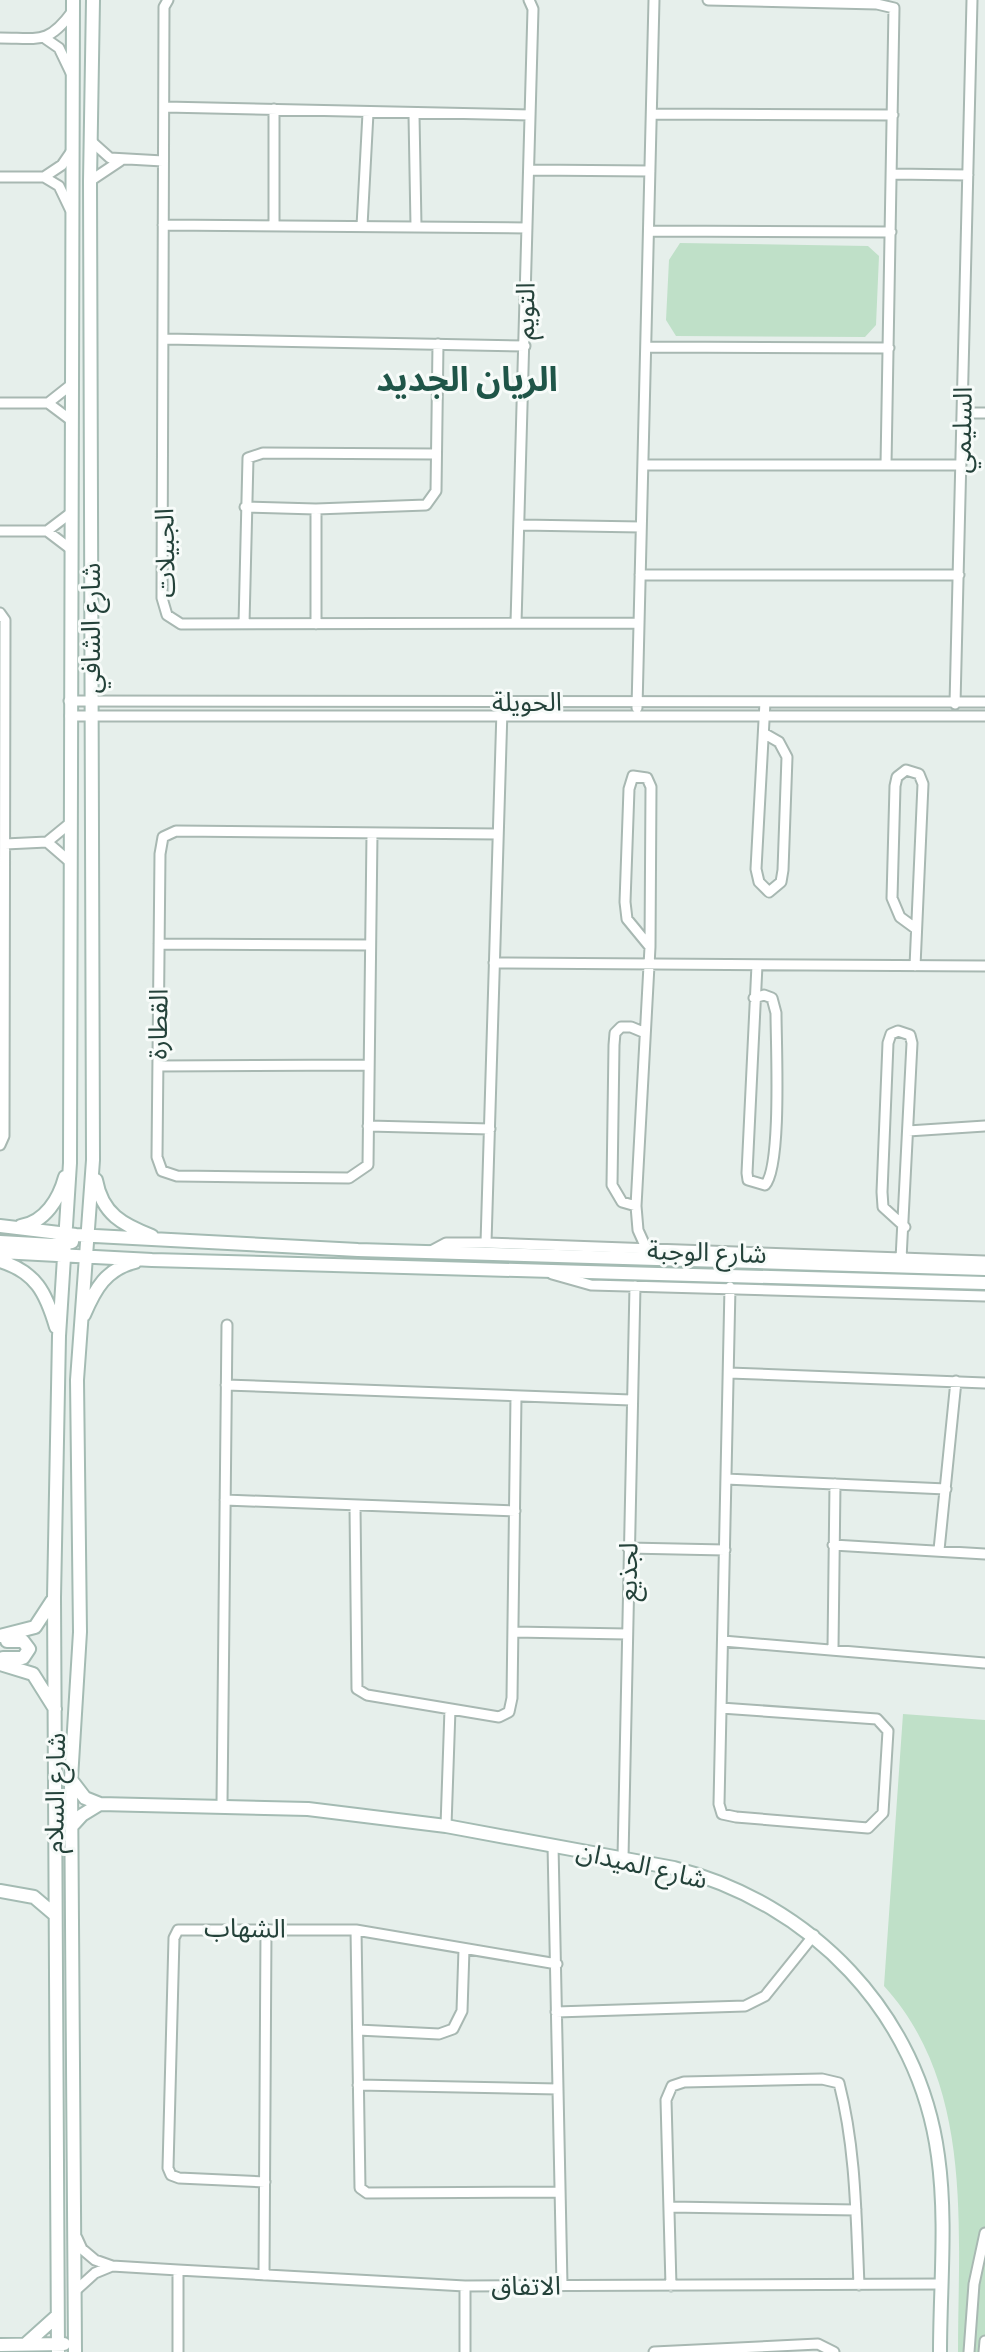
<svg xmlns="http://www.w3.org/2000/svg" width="985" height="2352" font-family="Poppins,'Noto Sans Arabic',sans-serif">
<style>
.park{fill:#bfe0c8}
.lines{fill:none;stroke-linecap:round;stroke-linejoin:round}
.street-casing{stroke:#a8b8b2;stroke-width:13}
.secondary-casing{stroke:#a4bbb3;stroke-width:16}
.street{stroke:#fff;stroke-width:9}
.secondary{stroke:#fff;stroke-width:12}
.labels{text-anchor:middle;stroke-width:6;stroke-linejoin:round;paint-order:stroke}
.street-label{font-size:26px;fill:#24423a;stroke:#f7fbf9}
.district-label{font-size:34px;font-weight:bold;fill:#1f5548;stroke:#f7fbf9}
</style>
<rect width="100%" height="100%" fill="#e6efeb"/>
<path class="park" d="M680,243L868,246L879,256L876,325L865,337L676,336L666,320L669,260Z
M903,1714L985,1720V2352H958C958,2228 974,2085 884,1986Z"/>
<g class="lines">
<g class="street-casing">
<path id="street" d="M168,0L164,7L162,598L167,615L181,624L639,623
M708,0L877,4L894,8L886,465
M0,38C38,38 48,45 72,12
M46,39L59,48L71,73
M165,107L530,115
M652,114L893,115
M414,115L416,226
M91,141L110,158L163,161
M530,170L650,171
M892,174L968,175
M0,177H44
M90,181L120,161
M70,209L59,186L44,177L62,165L73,149
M163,225L527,228
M274,226V109
M362,226L368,113
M649,231L891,232
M165,339L525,346
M646,347L889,348
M0,403H48L72,384
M48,403L72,421
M962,413H985
M643,465H961
M245,507L316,509L426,505L436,491L438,344
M316,509V624
M521,525L641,527
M0,531H47L72,550
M47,531L72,512
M640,575H959
M0,613L5,620L4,1136L0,1145
M516,623L533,9L529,0
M244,624L248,458L263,453L435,454
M69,701L985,702
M765,702L756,869L759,882L769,892L781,882L783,870L787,757L779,742L765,734
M955,704L972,0
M637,708L654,0
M70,716H985
M372,834L368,1165L349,1178L177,1176L162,1171L157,1157L160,854L163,837L176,831L498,834
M47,842L69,861
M5,844L47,842L69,824
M159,944L370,945
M494,963L985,966
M915,966L923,784L919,774L906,770L897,777L895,786L892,898L900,917L915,928
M754,998L764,995L772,998L776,1013C776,1044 782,1167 765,1185L748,1180L747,1173L757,965
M158,1066L369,1065
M368,1126L490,1129
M908,1131L985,1126
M636,1206L622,1202L612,1185L614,1045L615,1033L621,1027H631L643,1032
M486,1243L502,710
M647,1250L638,1230L636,1206L650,947L651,787L647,778L633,776L629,789L625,902L627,919L650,947
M431,1251L446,1243H486L985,1261
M901,1259L912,1043L910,1035L898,1031L891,1034L888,1043L882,1192L883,1207L905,1227
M552,1274L591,1285L985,1296
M729,1373L985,1383
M226,1385L631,1400
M726,1479L946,1489
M225,1500L515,1511
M355,1506L357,1689L367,1695L499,1717L509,1712L512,1698L516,1396
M833,1545L985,1554
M628,1548L725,1550
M939,1550L956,1381
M513,1632L627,1634
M723,1641L985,1663
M833,1648L835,1484
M721,1708L877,1719L888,1731L883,1813L868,1828L736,1817L722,1814L719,1804L730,1287
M222,1804L227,1325
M446,1826L450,1709
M553,1845L562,2285
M623,1858L635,1286
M356,1930L360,2188L367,2193L560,2192
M556,2012L745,2006L765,1996L814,1935
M358,2030L439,2034L453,2029L462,2011L464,1949
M358,2085L558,2089
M265,2182L179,2178L171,2175L168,2168L174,1938L178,1930H356L557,1964
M669,2207L856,2210
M77,2238L82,2249L95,2260L112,2266L178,2270L465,2286L940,2284
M178,2270V2352
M264,2275L266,1929
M465,2286V2352
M671,2286L666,2100L672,2086L684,2082L822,2079L839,2083C856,2149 856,2217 859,2285
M74,2292L95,2273L112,2266
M654,2352L818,2344L834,2352
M969,2352L974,2284L985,2233
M984,2352L985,2341"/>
</g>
<g class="secondary-casing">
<path id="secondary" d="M96,1180C102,1214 123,1225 152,1236
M0,1226L76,1235L358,1250L985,1269
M21,1226C45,1222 59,1199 65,1177
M0,1242L53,1245L72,1242
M0,1252L152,1260L985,1283
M0,1261C36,1272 46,1293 56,1327
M84,1315C95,1289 106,1269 135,1262
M0,1636L35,1627L52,1601
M3,1658H23L29,1649L23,1641H7
M0,1664L33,1674L55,1709
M72,1781L85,1798L100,1804L308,1809L446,1826L674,1868C811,1903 919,2013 938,2156C947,2220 940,2288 940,2352
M71,1827L82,1815L100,1804
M0,1891L34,1897L54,1914
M27,2343L57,2316
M0,2345L64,2344
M58,2352L54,1598L59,1336L70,1163L73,0
M75,2352L71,1779L80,1632L77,1380L93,1160L90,181L93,0"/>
</g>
<use href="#street" class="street"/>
<use href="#secondary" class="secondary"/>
</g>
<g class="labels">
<g class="street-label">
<text transform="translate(525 311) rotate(-89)" y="9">التويم</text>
<text transform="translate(962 430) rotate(-89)" y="9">السليمي</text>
<text transform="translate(165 553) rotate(-91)" y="9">الجبيلات</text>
<text transform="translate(91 628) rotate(-90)" y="9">شارع الشافي</text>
<text x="527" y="711">الحويلة</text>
<text transform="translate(158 1024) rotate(-89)" y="9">القطارة</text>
<text transform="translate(707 1252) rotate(2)" y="9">شارع الوجبة</text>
<text transform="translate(628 1572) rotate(-89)" y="9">لجذيع</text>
<text transform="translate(55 1793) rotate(-89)" y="9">شارع السلام</text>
<text transform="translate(642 1865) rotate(13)" y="9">شارع الميدان</text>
<text transform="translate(245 1928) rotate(1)" y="9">الشهاب</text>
<text x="526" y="2295">الاتفاق</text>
</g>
<g class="district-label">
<text x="467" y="391">الريان الجديد</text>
</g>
</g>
</svg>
